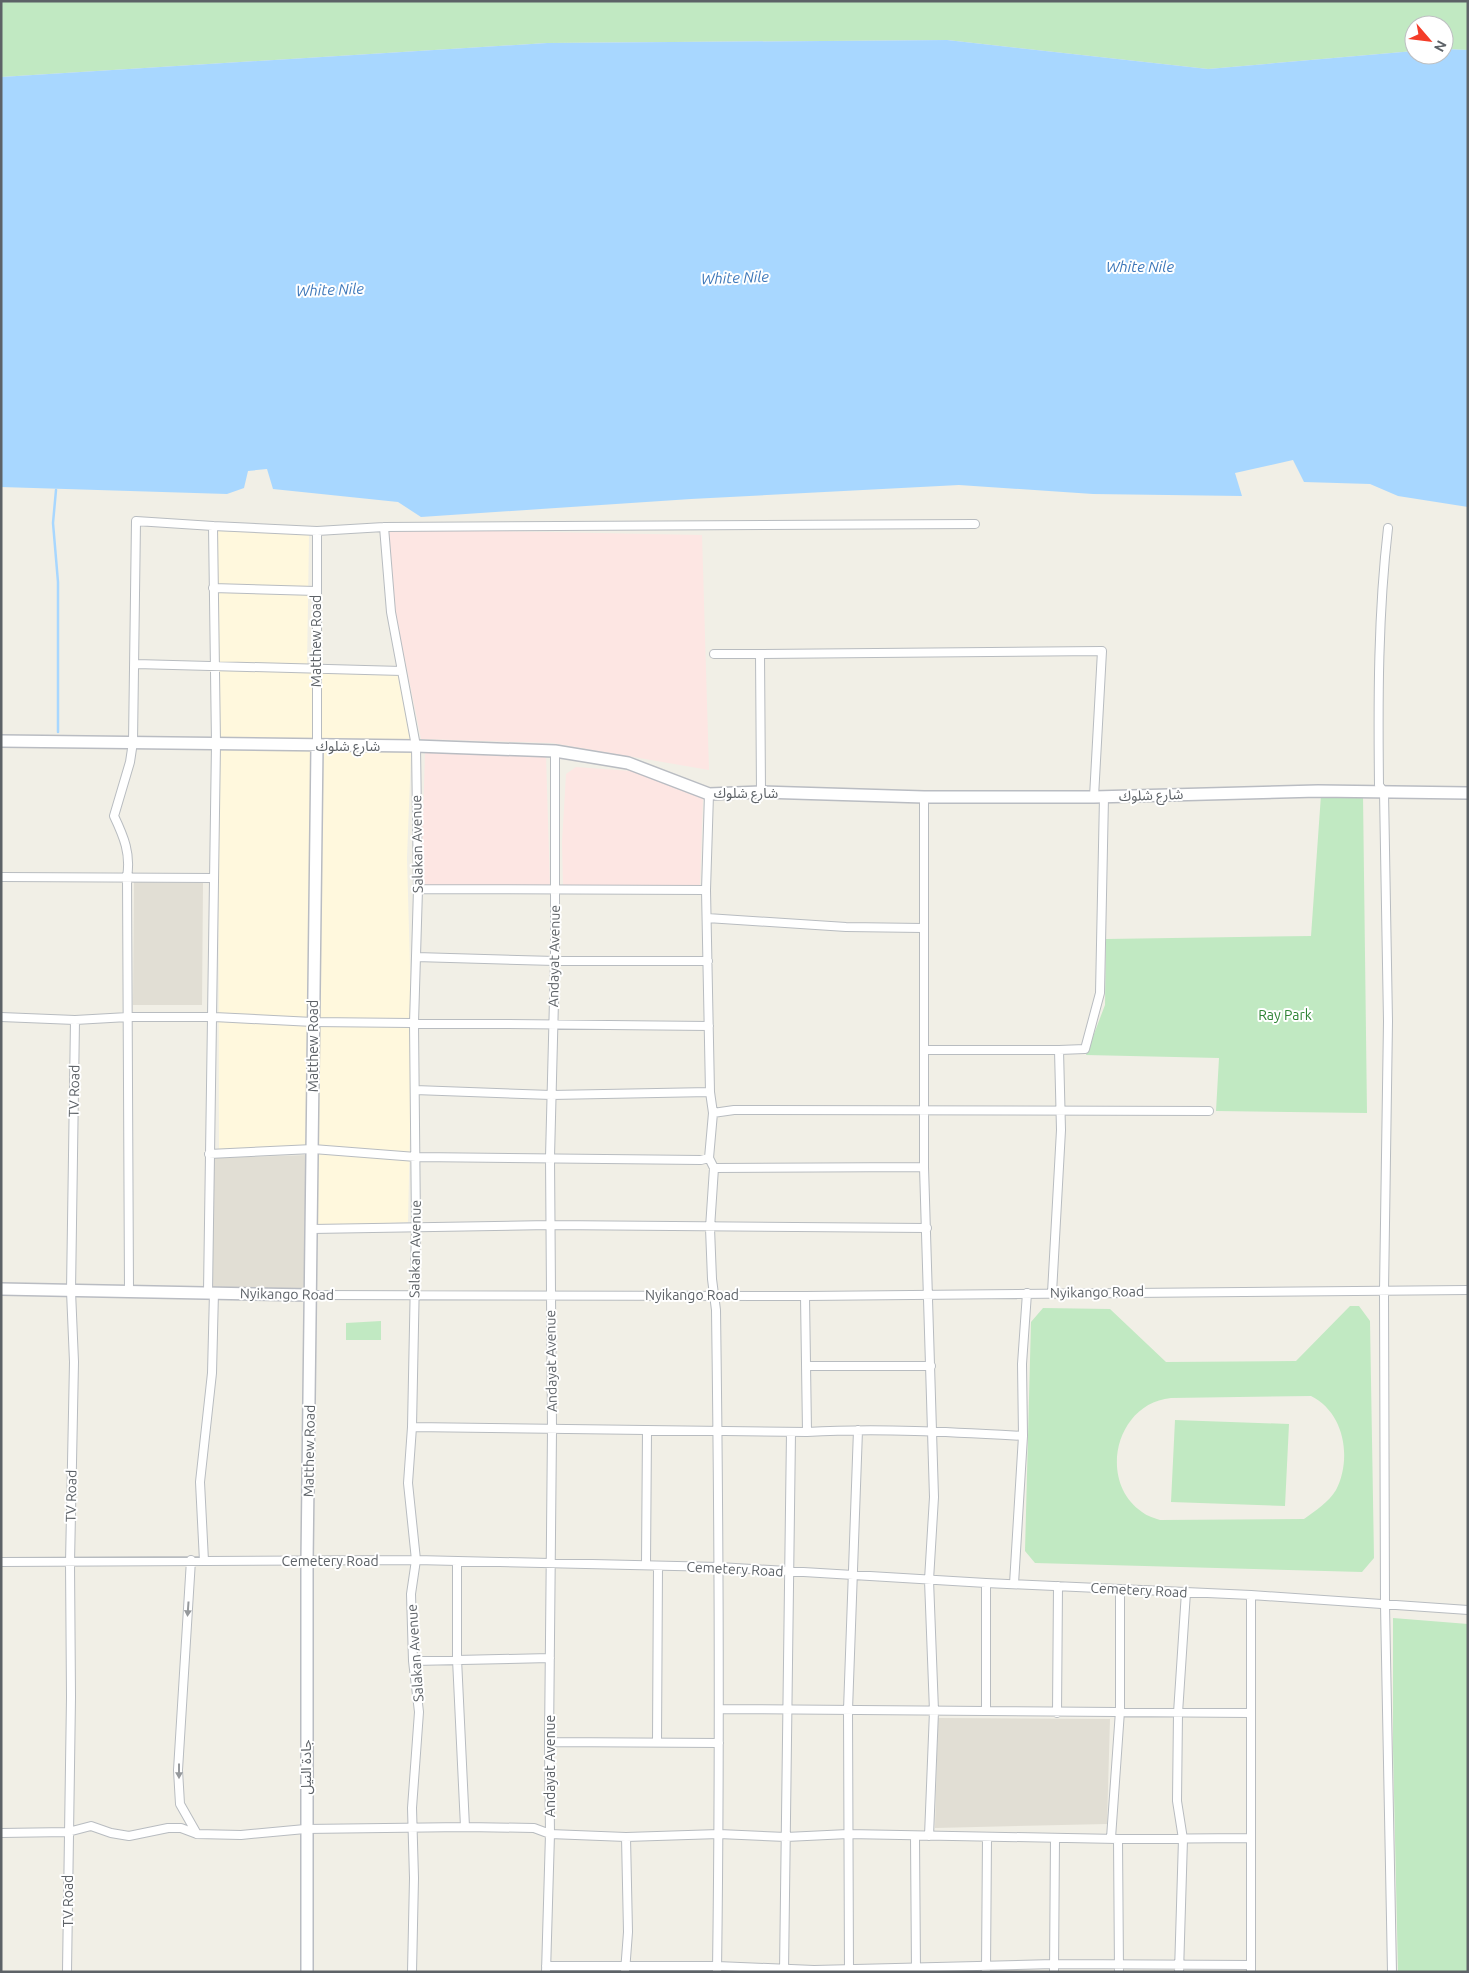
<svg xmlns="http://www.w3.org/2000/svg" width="1469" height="1973" font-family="Ubuntu,'Noto Sans Arabic',sans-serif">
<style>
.commercial{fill:#fff8dd}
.education{fill:#e1ded4}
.medical{fill:#fde6e3}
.green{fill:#c1e9c2;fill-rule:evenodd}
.water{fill:#a8d7ff}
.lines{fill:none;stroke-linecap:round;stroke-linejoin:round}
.stream{stroke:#a8d7ff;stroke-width:2.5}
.street-casing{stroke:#b8bcc0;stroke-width:10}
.secondary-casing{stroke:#b9bcc2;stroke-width:14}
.street{stroke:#fff;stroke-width:8}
.secondary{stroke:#fff;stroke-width:11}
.oneway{fill:#96999c}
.labels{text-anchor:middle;stroke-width:4;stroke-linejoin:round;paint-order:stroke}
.street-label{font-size:14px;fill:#5d6267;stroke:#fff}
.park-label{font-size:14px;fill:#2f8435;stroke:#fff}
.water-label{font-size:15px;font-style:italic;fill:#3c77b9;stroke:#fff}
</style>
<rect width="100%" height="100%" fill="#f1efe6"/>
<path class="commercial" d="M218,531L309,535L307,668L400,671L413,752L411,753L407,858L412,1040L408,1222L317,1227L315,1152L219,1149Z"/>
<path class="education" d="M134,882L203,883L202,1005H133Z
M307,1155L305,1291L212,1289L213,1158Z
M938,1718L1110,1719L1107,1824L935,1828Z"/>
<path class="medical" d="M388,529L702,535L709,770L552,743L421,739L395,611Z
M425,752L546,755L550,886L421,887Z
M576,767L631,771L703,799L700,887L563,886L562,842L566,774Z"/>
<path class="green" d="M1,1H1468V50L1444,49V25H1414V51L1208,69L947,40L547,43L1,77Z
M1321,795H1363L1367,1113L1216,1111L1219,1058L1086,1055L1105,1005L1106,939L1311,936Z
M1350,1306H1359L1370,1321L1374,1558L1362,1572L1035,1563L1025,1551L1031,1322L1043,1308L1110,1309L1166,1362L1296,1361ZM1311,1396C1345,1413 1352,1459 1336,1490C1329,1502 1315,1511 1304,1519L1160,1520C1154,1518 1147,1516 1142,1512C1097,1481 1116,1403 1171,1398Z
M381,1321V1340H346V1323Z
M1175,1420L1289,1424L1285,1506L1171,1502Z
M1393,1618L1468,1624V1972H1398L1393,1748Z"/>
<path class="water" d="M947,40L1208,69L1414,51V55H1444V49L1468,50V507L1398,496L1370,484L1304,482L1293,460L1235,473L1242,496L1093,494L959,485L691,499L421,517L398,502L273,489L267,469L248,471L244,488L227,494L1,487V77L547,43Z"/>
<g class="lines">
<path class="stream" d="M56,490L53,523L58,582V732"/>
<g class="street-casing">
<path id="street" d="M384,527L391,612L416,746L418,889L414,1023L416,1226L412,1427L408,1483L416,1560L411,1594L413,1661L419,1712L412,1808L414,1878L412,1972
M1388,528C1378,614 1378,699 1379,785L1384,792L1388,1021L1384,1291L1385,1605L1392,1972
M213,588L316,591
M714,654H760L761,792
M760,654L1102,651L1094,797
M136,664L402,671
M317,746V531
M709,794L706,890L710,1092L713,1113L709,1158L714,1168L710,1228L712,1279L716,1310C719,1531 720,1751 717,1972
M924,797V1167L934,1497L929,1580L934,1711L929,1836
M1,877L214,878
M418,889L706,890
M707,918L846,927L923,928
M416,957L555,961H708
M1,1017L75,1020L128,1017H214L313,1022L709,1026
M924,1050H1059
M415,1090L551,1095L710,1092
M713,1113L734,1110L1209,1111
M209,1154L313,1149L416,1157L701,1160L709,1158
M714,1168L924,1167
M312,1229L550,1225L927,1228
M129,1291L127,877C131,854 124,837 114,816L130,762L133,742L136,521L213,526
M208,1292L216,744L213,526L317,531L384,527L975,524
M1052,1293L1061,1130L1059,1050L1085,1049L1100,993L1104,797
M310,1295L805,1296L1468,1290
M805,1296L807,1432
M807,1366H931
M412,1427L807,1432C879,1428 951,1432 1023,1436
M191,1560L178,1770L180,1804L197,1834
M204,1561L200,1482L212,1373L214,1292
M457,1561V1659L465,1827
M1,1562L416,1560L719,1567L986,1583L1251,1595L1468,1610
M646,1565L647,1430
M986,1583V1711
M1014,1584L1023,1436L1022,1364L1027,1293
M413,1661L550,1658
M719,1709L1251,1713
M1057,1713L1058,1586
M549,1742L719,1743
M657,1742L658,1566
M1,1833L68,1832L91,1826L111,1833L129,1836L168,1828H181L197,1834L241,1835L305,1829L465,1827L534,1828L550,1834L626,1837L719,1834L786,1837L848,1834L1118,1839L1251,1838
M915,1836L916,1972
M1111,1838L1120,1711V1589
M1118,1839L1119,1972
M546,1966H717L814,1970L1054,1964L1251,1965
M986,1970L987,1837
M67,1972L71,1697L70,1563L74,1362L71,1291L75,1020
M546,1972L550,1834L549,1742L552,1430L550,1157L555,961V751
M625,1972L628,1932L626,1837
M784,1972L791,1432
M849,1972L848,1710L858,1430
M1054,1972L1055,1838
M1179,1972L1183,1839L1177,1801L1178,1713L1186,1592
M1251,1972V1595"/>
</g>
<g class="secondary-casing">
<path id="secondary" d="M1,741L416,746L555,751L628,763L709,794L761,792L924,797H1094L1318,791L1468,793
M1,1289L310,1295
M307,1972V1562L317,746"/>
</g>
<use href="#street" class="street"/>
<use href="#secondary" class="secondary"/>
</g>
<defs><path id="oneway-solid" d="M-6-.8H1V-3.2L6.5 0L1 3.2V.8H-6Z" transform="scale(1.25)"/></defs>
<g class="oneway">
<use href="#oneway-solid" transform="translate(188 1609) rotate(94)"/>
<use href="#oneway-solid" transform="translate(179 1771) rotate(90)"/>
</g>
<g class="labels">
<g class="street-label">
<text transform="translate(316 641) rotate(-90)" y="5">Matthew Road</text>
<text x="348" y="751">شارع شلوك</text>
<text x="746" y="798">شارع شلوك</text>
<text transform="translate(1151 795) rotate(-2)" y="5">شارع شلوك</text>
<text transform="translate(417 844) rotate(-91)" y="5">Salakan Avenue</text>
<text transform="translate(554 956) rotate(-89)" y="5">Andayat Avenue</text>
<text transform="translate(313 1046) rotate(-90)" y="5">Matthew Road</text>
<text transform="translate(74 1091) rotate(-89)" y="5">TV Road</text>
<text transform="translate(415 1249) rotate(-89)" y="5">Salakan Avenue</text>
<text transform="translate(1097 1292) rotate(-1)" y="5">Nyikango Road</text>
<text transform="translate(287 1294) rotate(1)" y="5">Nyikango Road</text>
<text x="692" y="1300">Nyikango Road</text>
<text transform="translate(551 1361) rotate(-91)" y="5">Andayat Avenue</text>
<text transform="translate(309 1451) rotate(-89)" y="5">Matthew Road</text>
<text transform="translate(71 1496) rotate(-89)" y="5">TV Road</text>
<text x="330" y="1566">Cemetery Road</text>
<text transform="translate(735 1569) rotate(3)" y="5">Cemetery Road</text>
<text transform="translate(1139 1590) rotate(3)" y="5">Cemetery Road</text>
<text transform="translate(415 1653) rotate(-94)" y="5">Salakan Avenue</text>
<text transform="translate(550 1766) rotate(-90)" y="5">Andayat Avenue</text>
<text transform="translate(306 1767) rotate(-90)" y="5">جادة النيل</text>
<text transform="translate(68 1901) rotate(-90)" y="5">TV Road</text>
</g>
<g class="park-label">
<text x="1285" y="1020">Ray Park</text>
</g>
<g class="water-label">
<text x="1140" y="272">White Nile</text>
<text transform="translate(735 278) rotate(-2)" y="5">White Nile</text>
<text transform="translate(330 290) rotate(-2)" y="5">White Nile</text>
</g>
</g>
<rect width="1469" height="1973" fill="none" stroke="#5d6267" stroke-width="5"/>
<g transform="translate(1429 40) rotate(118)"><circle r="24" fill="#ffffff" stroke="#bec0c2"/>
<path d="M0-4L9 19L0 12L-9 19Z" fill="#f43c28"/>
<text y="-8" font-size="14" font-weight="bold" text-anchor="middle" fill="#5d6267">N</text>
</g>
</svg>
